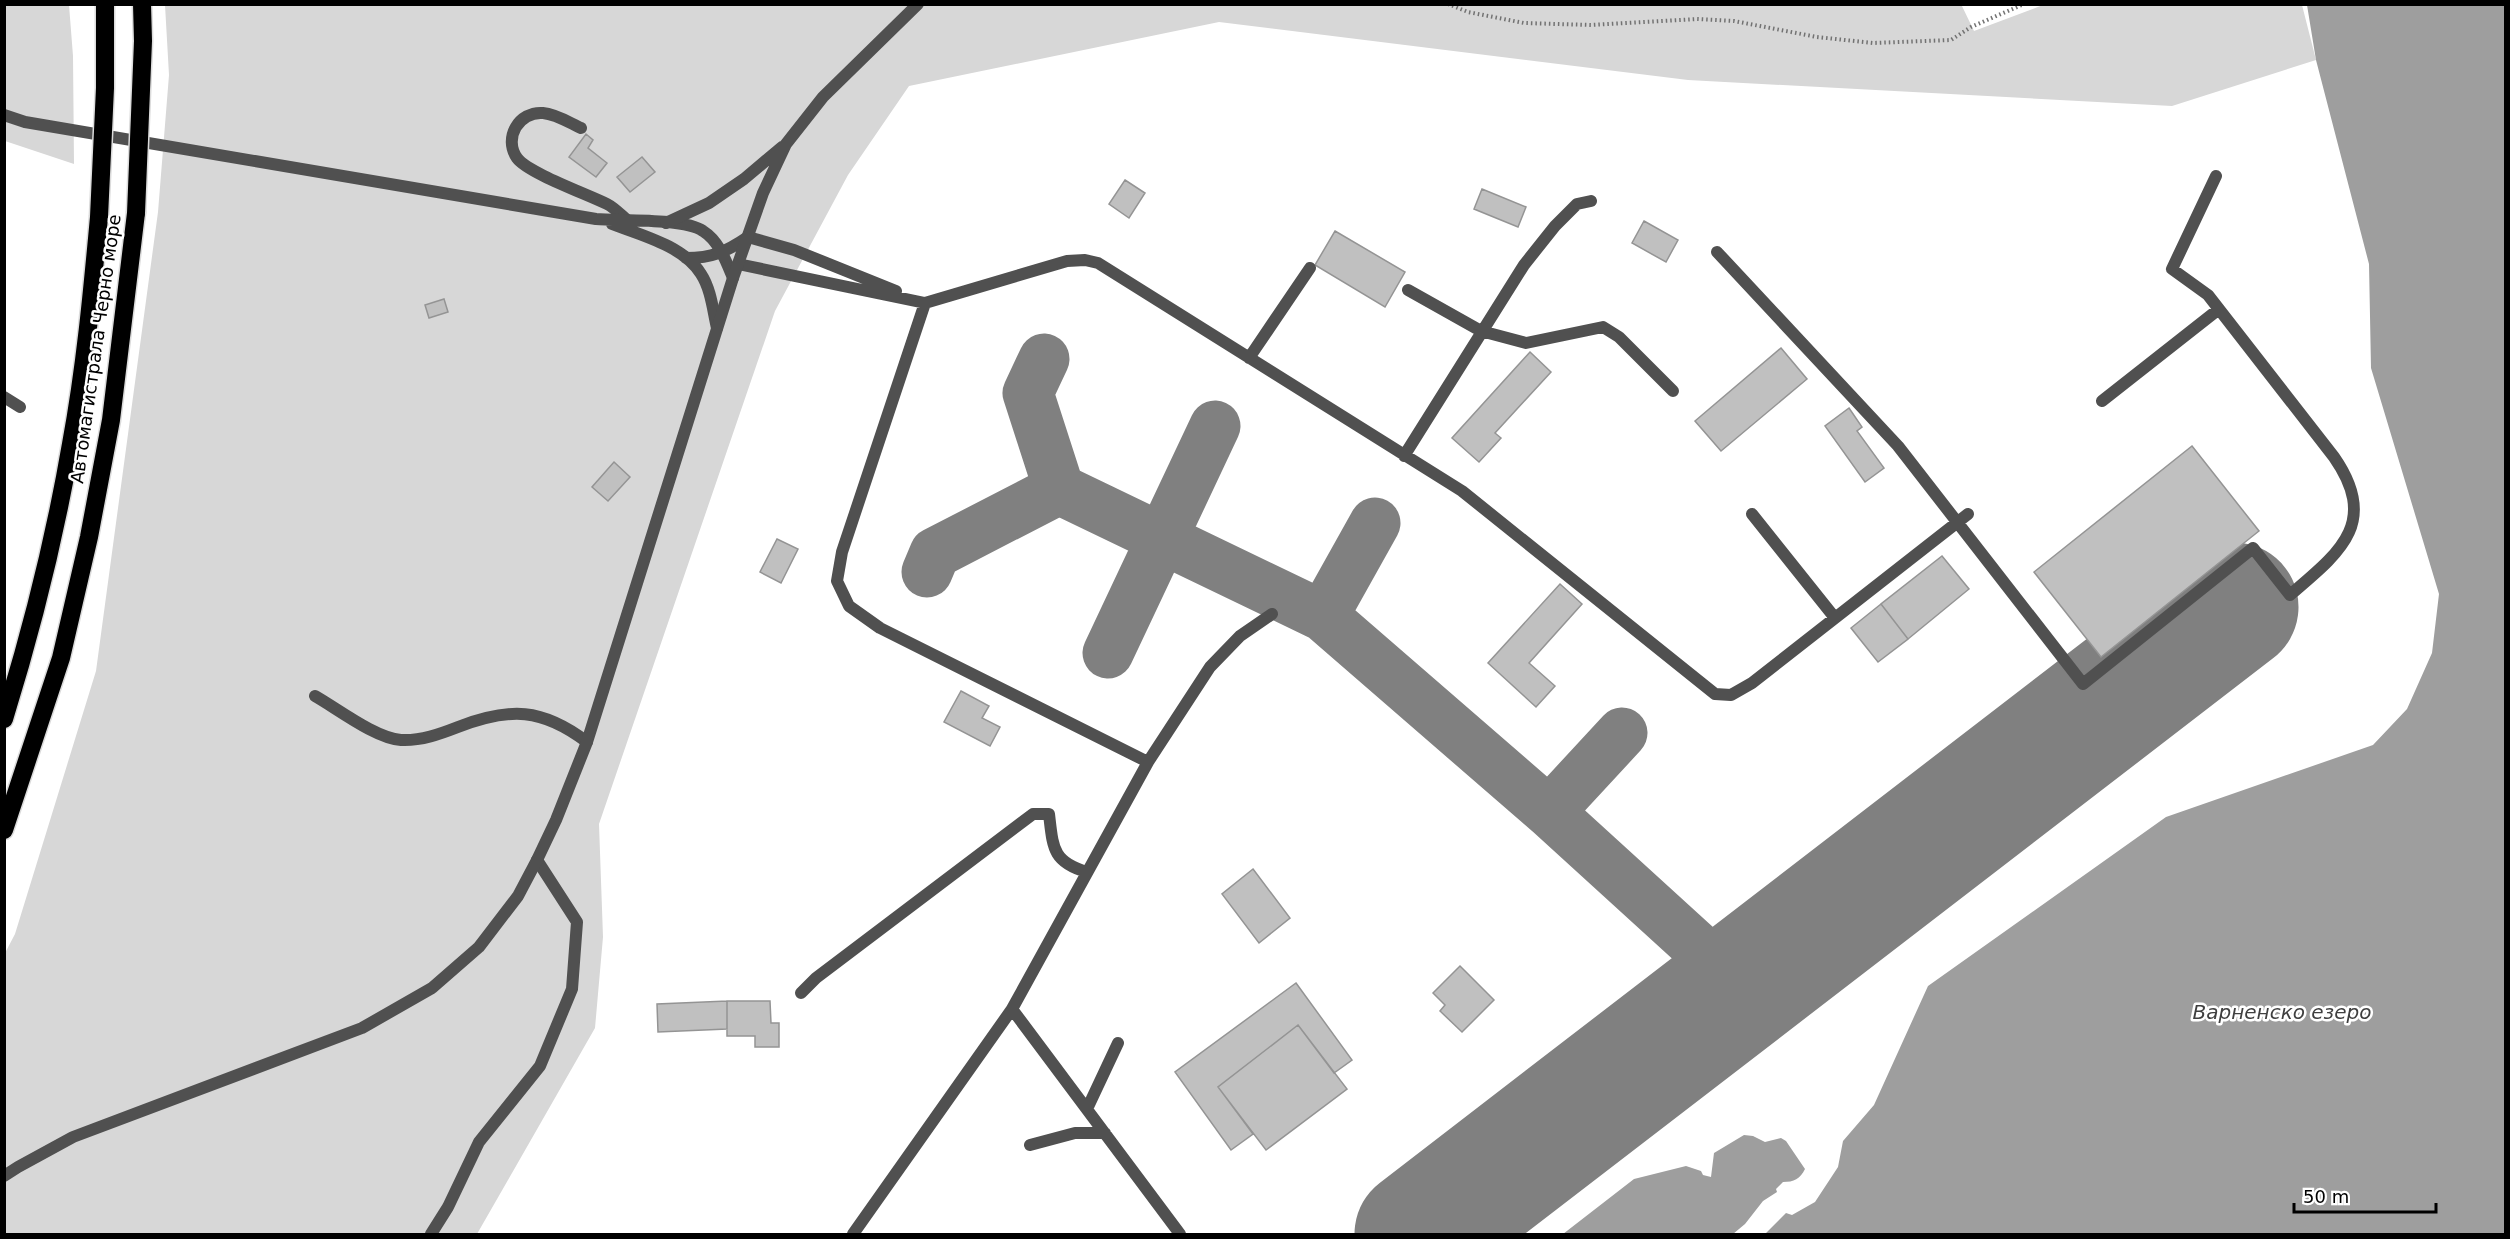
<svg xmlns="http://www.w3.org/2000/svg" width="2510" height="1239" font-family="'DejaVu Sans',sans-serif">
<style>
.green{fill:#d7d7d7}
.water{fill:#9e9e9e}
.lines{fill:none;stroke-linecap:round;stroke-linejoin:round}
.taxiway{stroke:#808080;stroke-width:51}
.runway{stroke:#808080;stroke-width:129}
.building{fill:#c0c0c0;stroke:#949494;stroke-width:1.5}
.motorway-casing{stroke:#dbdbdb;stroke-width:21}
.path{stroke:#727272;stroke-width:4;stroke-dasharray:1.5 3;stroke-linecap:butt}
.service{stroke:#505050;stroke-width:12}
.minor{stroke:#505050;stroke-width:12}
.tertiary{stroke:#505050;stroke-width:12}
.motorway{stroke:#000;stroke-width:18}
.motorway-bridge-casing{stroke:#dbdbdb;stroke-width:21;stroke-linecap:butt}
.motorway-bridge{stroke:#000;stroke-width:18}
.labels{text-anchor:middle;stroke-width:5;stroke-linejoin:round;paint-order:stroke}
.street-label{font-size:18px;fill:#000;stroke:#fff}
.water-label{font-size:20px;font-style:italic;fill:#3f3f3f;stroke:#fff}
</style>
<rect width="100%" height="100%" fill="#fff"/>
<path class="green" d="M1961,4L1974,31L2043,5H2302L2316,60L2172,106L1688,80L1219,22L909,86L848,175L775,311L599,824L603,937L595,1028L477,1234H5L4,955L15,934L96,671L158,212L169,75L165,5Z
M5,5H69L73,56L74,164L5,141Z"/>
<path class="water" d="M2307,5H2505V1234H1765L1786,1213L1792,1215L1815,1202L1838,1167L1843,1141L1874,1105L1928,986L2166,817L2373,745L2407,709L2432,653L2439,594L2371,368L2369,264L2316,60Z
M1744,1135L1753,1136L1765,1142L1781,1138L1786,1141L1805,1169C1800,1179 1794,1182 1783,1182L1776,1189L1777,1192L1763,1201L1745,1224L1733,1234H1563L1634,1179L1686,1166L1701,1171L1703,1175L1711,1177L1714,1153Z"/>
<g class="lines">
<path class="taxiway" d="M1044,359L1028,393L1059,489L1323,616L1549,812L1741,987
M927,572L935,553L1059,489
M1323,616L1375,523
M1108,653L1215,426
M1549,812L1622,733"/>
<path class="runway" d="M1419,1234L2234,607"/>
</g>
<path class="building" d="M586,134L593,140L588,148L607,163L596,177L569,157Z
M642,157L655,172L630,192L617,177Z
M1125,180L1145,193L1129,218L1109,204Z
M1482,189L1526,207L1518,227L1474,209Z
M1644,221L1678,240L1666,262L1632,243Z
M1335,231L1405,272L1385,307L1315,265Z
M444,299L448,312L429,318L425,305Z
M1781,348L1807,379L1721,451L1695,421Z
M1530,352L1551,372L1495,433L1501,438L1479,462L1452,438Z
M1849,408L1862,427L1857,431L1884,468L1865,482L1825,426Z
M2192,446L2259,531L2101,657L2034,572Z
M614,462L630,477L608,501L592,487Z
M777,539L798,549L781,583L760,572Z
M1942,556L1969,589L1908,639L1881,604Z
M1560,584L1582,604L1529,663L1555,686L1536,707L1488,663Z
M1881,604L1908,639L1878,662L1851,628Z
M961,691L989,706L982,718L1000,727L990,746L944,722Z
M1253,869L1290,918L1259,943L1222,894Z
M1460,966L1494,1000L1462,1032L1440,1011L1445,1005L1433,993Z
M1296,983L1352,1060L1334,1073L1298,1025L1218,1087L1253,1134L1231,1150L1175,1072Z
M727,1001H770L771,1023H779V1047H755V1036H727Z
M727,1001V1029L658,1032L657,1004Z
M1298,1025L1347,1089L1266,1150L1218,1087Z"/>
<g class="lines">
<g class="motorway-casing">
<path id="motorway" d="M4,719C32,629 55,537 71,444C85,369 92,293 99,217
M4,830L61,658L89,537L111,420L136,213"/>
</g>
<path class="path" d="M1448,4L1468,12L1524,23L1591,25L1697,19L1734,21L1817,37L1873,43L1951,40L1971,27L2024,4"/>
<path class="service" d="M581,128C570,123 556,114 543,113C519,111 503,138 517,158C528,173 587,194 607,204C615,208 622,216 628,221
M748,237L794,250L896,291
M1717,252L1898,446L2083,684L2253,548L2290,595C2339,553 2380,523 2334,457L2208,295L2172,269L2216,176
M738,264L925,303L1067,261L1085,260L1098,263L1462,491L1715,694L1731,695L1752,683L1968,514
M1408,290L1481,331L1526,343L1603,327L1619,337L1673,391
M925,303L842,552L837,581L849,606L880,628L1148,762L1012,1009L1180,1234
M1249,358L1310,268
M4,397L20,407
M2102,401L2219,309
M1404,456L1524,265L1555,226L1577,204L1591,201
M1752,514L1835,618
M315,696C338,709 375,738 401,740C421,741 440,734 458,727C510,707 542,708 587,742
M1148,762L1210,667L1240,636L1272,614
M801,993L816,978L1033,814H1049C1053,847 1052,862 1087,872
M1087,1109L1118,1043
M1030,1145L1075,1133H1105
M431,1234L448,1207L479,1142L540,1066L572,989L577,922L537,860
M853,1234L1012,1009"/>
<path class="minor" d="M4,115L25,122L596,219C622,221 684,218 703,231C719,241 726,261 733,278
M612,224C641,235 684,246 701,274C711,289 713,311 717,328
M686,258C712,258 726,252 748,237"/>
<path class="tertiary" d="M666,223L709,203L744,179L782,147
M4,1176L18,1167L73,1137L362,1028L432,988L479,947L518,896L537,860L556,820L587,742L733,278L763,193L786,144L823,97L918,4"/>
<use href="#motorway" class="motorway"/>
<g class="motorway-bridge-casing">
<path id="motorway-bridge" d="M136,213L143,41L142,4
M99,217L105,88V4"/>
</g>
<use href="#motorway-bridge" class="motorway-bridge"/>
</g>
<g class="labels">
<g class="street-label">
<text transform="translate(96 349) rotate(-82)" y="6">Автомагистрала Черно море</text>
</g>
<g class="water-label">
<text x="2282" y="1019">Варненско езеро</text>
</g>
</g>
<rect width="2510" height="1239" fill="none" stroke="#000000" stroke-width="12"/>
<path d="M2294 1203v9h142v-9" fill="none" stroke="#000000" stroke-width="3"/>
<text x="2303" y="1203" font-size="18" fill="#000000" stroke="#ffffff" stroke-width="4.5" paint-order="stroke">50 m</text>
</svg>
